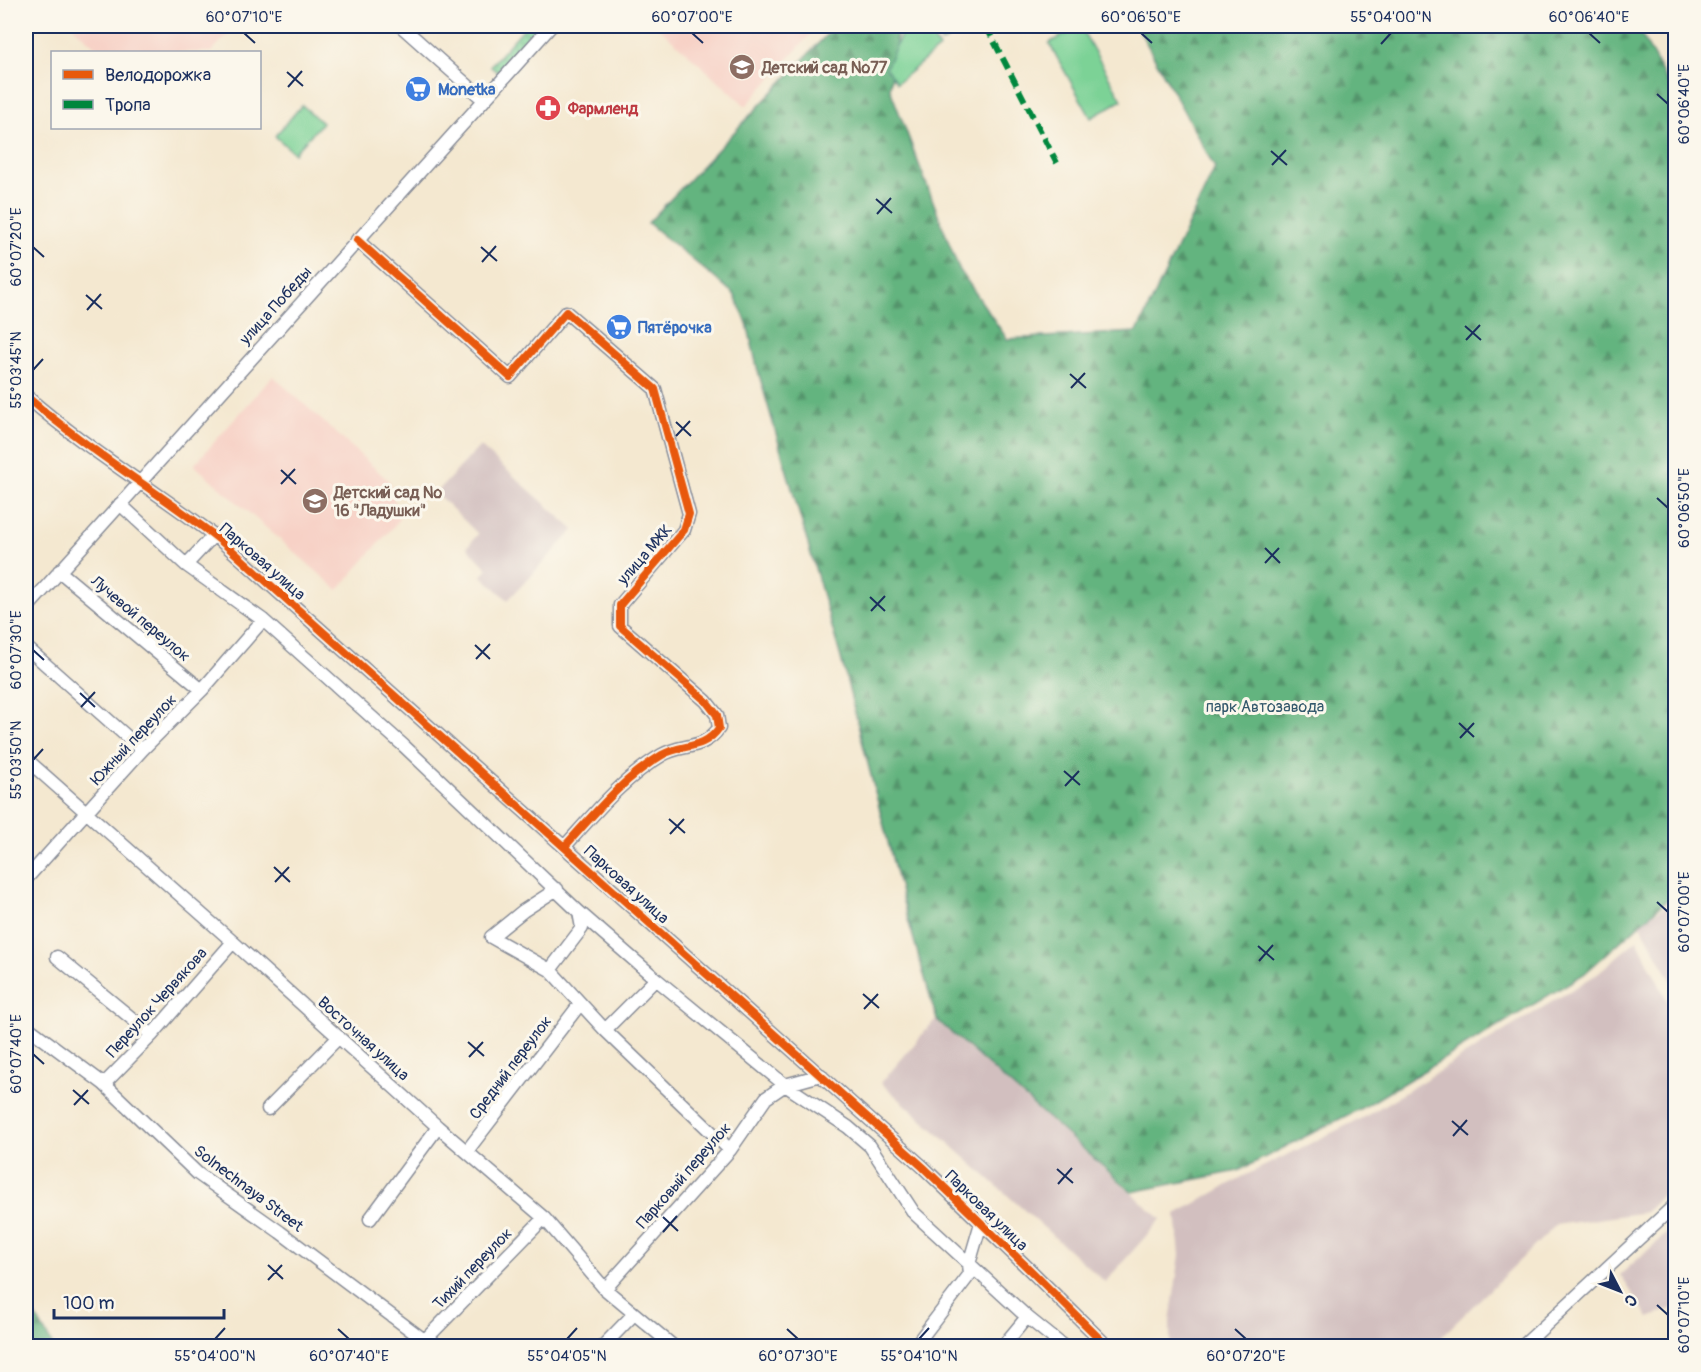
<svg xmlns="http://www.w3.org/2000/svg" width="1701" height="1372" font-family="Pangolin,sans-serif">
<style>
.built{fill:#f7d1c6}
.industrial{fill:#d2bfbf}
.grass{fill:url(#grass-dots);stroke:#4b807a;stroke-width:1.5}
.forest{fill:url(#forest-firs);stroke:#40726e;stroke-width:1.5}
.park{fill:#7bd296;stroke:#4b807a;stroke-width:1.5}
.lines{fill:none;stroke-linecap:round;stroke-linejoin:round}
.minor-casing{stroke:#888c97;stroke-width:15}
.minor{stroke:#fff;stroke-width:12}
.quiet{stroke:#00873e;stroke-width:6;stroke-dasharray:12 6;stroke-linecap:butt}
.cycleway-casing{stroke:#fbf7ec;stroke-width:11}
.cycleway{stroke:#e8590c;stroke-width:8}
.ticks{fill:none;stroke:#1b2f5e;stroke-width:2}
.labels{text-anchor:middle;stroke-width:6;stroke-linejoin:round;paint-order:stroke}
.education-label{font-size:16px;font-weight:bold;fill:#785e54;stroke:#fbf7ec;text-anchor:start}
.shop-label{font-size:16px;font-weight:bold;fill:#366cbe;stroke:#fbf7ec;text-anchor:start}
.health-label{font-size:16px;font-weight:bold;fill:#be3a42;stroke:#fbf7ec;text-anchor:start}
.street-label{font-size:16px;fill:#1b2f5e;stroke:#fbf7ec}
.park-label{font-size:16px;fill:#33586c;stroke:#fbf7ec}
.neatline{fill:none;stroke:#1b2f5e;stroke-width:2}
.ticks-label{font-size:15px;text-anchor:middle;fill:#1b2f5e}
</style>
<defs>
<pattern id="grass-dots" width="8" height="8" patternUnits="userSpaceOnUse" patternTransform="scale(1.5)"><rect width="8" height="8" fill="#7bd296"/><path d="M2 2h.1M6 6h.1" fill="none" stroke="#64ab7e" stroke-width="1.8" stroke-linecap="round"/></pattern>
<pattern id="forest-firs" width="22" height="20" patternUnits="userSpaceOnUse" patternTransform="scale(1.5)"><rect width="22" height="20" fill="#64b47f"/><path d="M5 1l3.5 6h-7zM16 11l3.5 6h-7z" fill="#52936b"/></pattern>
</defs>
<rect width="100%" height="100%" fill="#fbf7ec"/>
<filter id="ink" filterUnits="userSpaceOnUse"><feTurbulence type="fractalNoise" baseFrequency=".0167" numOctaves="2"/><feDisplacementMap in="SourceGraphic" scale="12" xChannelSelector="R" yChannelSelector="G"/><feConvolveMatrix kernelMatrix="1 2 1 2 8 2 1 2 1" color-interpolation-filters="sRGB"/></filter>
<filter id="wash" filterUnits="userSpaceOnUse"><feTurbulence type="fractalNoise" baseFrequency=".008" numOctaves="4" result="noise"/><feDisplacementMap in="SourceGraphic" scale="24" xChannelSelector="R" yChannelSelector="G"/><feGaussianBlur stdDeviation="1.35" result="paint"/><feColorMatrix in="noise" values="0 0 0 0 0 0 0 0 0 0 0 0 0 0 0 0 0 1.4 0 .05"/><feComposite in="paint" operator="in"/></filter>
<g filter="url(#wash)">
<rect width="100%" height="100%" fill="#f4e8d0"/>
<path class="built" d="M72,26H236L211,52H101Z
M657,26H812L816,28L746,106Z
M273,376L390,482L399,520L338,590L194,465Z"/>
<path class="industrial" d="M480,446L574,530L508,600L482,576L488,569L467,547L478,534L436,493Z
M1675,901V987L1639,922Z
M1637,940L1676,1018L1675,1182L1646,1212L1556,1225L1432,1346H1170V1321L1180,1255L1176,1214L1242,1177L1366,1116L1594,976Z
M935,1020L1161,1219L1105,1282L881,1083Z
M1675,1226V1307L1649,1318L1620,1275Z"/>
<path class="grass" d="M526,26H539L497,72L490,66Z"/>
<path class="forest" d="M835,26H898L890,89L959,269L1007,339L1137,332L1215,168L1137,26H1637L1676,98L1675,893L1584,974L1367,1105L1238,1171L1132,1192L937,1020L905,909L841,658L758,371L747,323L734,294L648,223Z
M26,1309H32L53,1346H26Z"/>
<path class="park" d="M905,26H925L939,48L897,83L886,68Z
M931,26H965L966,27L942,43Z
M1080,26L1122,100L1091,118L1049,43Z
M302,105L322,123L294,153L275,136Z"/>
</g>
<g filter="url(#ink)">
<g class="lines">
<g class="minor-casing">
<path id="minor" d="M401,26L484,100
M357,240L510,377L566,312L655,389L689,514L684,530L620,605V626L706,701L717,715L719,728C703,751 682,743 662,755C623,778 595,813 565,846
M26,396C84,447 150,487 211,533C227,545 242,560 257,573L923,1167L1030,1270L1107,1346
M120,504L186,565L263,620L404,746L579,912L656,979L605,1030
M186,565L214,535
M59,571L202,690
M26,609L551,26
M26,647L142,750
M26,759L233,942L438,1127L544,1218L605,1289L673,1346
M26,879L142,750L202,690L263,620
M557,889L523,911L491,937L550,970L605,1030L730,1150
M57,957L152,1035
M550,970L582,928L579,912
M656,979L785,1085L848,1127L870,1146L914,1213L1027,1317L1063,1346
M26,1026L104,1084L198,1174L280,1232L432,1346
M104,1084L152,1035L233,942
M268,1109L339,1037
M467,1151L580,1004
M370,1219L438,1127
M605,1289L730,1150L766,1098L785,1085L821,1075
M424,1341L544,1218
M603,1346L634,1314
M915,1346L970,1274L969,1264L981,1223
M1003,1346L1027,1317
M1523,1346L1676,1204"/>
</g>
<use href="#minor" class="minor"/>
<path class="quiet" d="M986,26L1057,163"/>
<g class="cycleway-casing">
<path id="cycleway" d="M357,240L510,377L566,312L655,389L689,514L684,530L620,605V626L706,701L717,715L719,728C703,751 682,743 662,755C623,778 595,813 565,846
M26,396C84,447 150,487 211,533C227,545 242,560 257,573L923,1167L1030,1270L1107,1346"/>
</g>
<use href="#cycleway" class="cycleway"/>
</g>
</g>
<path class="ticks" d="M244,33L255,43M692,33L703,43M1141,33L1152,43M1589,33L1600,43M1381,44L1391,33M287,72L303,86M288,87L302,71M1657,94L1668,104M1271,151L1287,165M1272,165L1286,150M876,199L892,213M877,214L891,198M33,247L44,257M481,247L497,261M482,262L496,246M86,295L102,309M87,310L101,294M1465,326L1481,340M1466,340L1480,325M33,370L43,359M1070,374L1086,388M1071,388L1085,373M676,422L691,436M676,436L690,421M281,470L296,484M281,484L295,469M1657,498L1668,508M1265,548L1280,563M1265,563L1279,548M870,597L885,611M871,611L885,596M475,645L490,659M33,650L44,660M476,659L490,644M80,693L95,707M81,707L95,692M1459,723L1474,737M1460,738L1474,723M33,760L43,749M1064,771L1080,785M1065,786L1079,771M669,819L685,833M670,834L684,819M274,867L290,882M275,882L289,867M1657,902L1668,912M1258,946L1274,960M1259,961L1273,945M863,994L879,1008M864,1009L878,994M468,1042L484,1056M33,1054L44,1064M469,1057L483,1042M73,1090L89,1104M74,1105L88,1090M1452,1121L1468,1135M1453,1136L1467,1120M1057,1169L1073,1183M1058,1184L1072,1168M663,1217L678,1231M663,1232L677,1216M268,1265L283,1279M268,1280L282,1265M1657,1305L1668,1315M338,1329L349,1339M787,1329L798,1339M1235,1329L1246,1339M215,1339L225,1328M567,1339L577,1328M919,1339L929,1328"/>
<defs>
<g id="school-disc" transform="scale(1.35)"><circle r="9.5" fill="#8d6e63" stroke="#fbf7ec"/><path d="M0-5L7-2L0 1L-7-2ZM-4 1L0 2.5L4 1V4Q0 6-4 4Z" fill="#fff"/></g>
<g id="supermarket-disc" transform="scale(1.35)"><circle r="9.5" fill="#3f7fe0" stroke="#fbf7ec"/><path d="M-6-5.5h2.5l.6 2H6L4.5 2H-2.5L-4.4-4H-6ZM-1.5 3.2a1.3 1.3 0 1 0 .1 0ZM3 3.2a1.3 1.3 0 1 0 .1 0Z" fill="#fff"/></g>
<g id="pharmacy-disc" transform="scale(1.35)"><circle r="9.5" fill="#e0444e" stroke="#fbf7ec"/><path d="M-2-6h4v4h4v4h-4v4h-4v-4h-4v-4h4Z" fill="#fff"/></g>
</defs>
<g fill-rule="evenodd">
<use href="#school-disc" x="742" y="67"/>
<use href="#supermarket-disc" x="418" y="89"/>
<use href="#pharmacy-disc" x="548" y="108"/>
<use href="#supermarket-disc" x="619" y="327"/>
<use href="#school-disc" x="315" y="501"/>
</g>
<g class="labels">
<g class="education-label">
<text x="762" y="73">Детский сад №77</text>
<text x="334" y="498">Детский сад №<tspan x="334" dy="18">16 "Ладушки"</tspan></text>
</g>
<g class="shop-label">
<text x="438" y="95">Monetka</text>
<text x="638" y="333">Пятёрочка</text>
</g>
<g class="health-label">
<text x="568" y="114">Фармленд</text>
</g>
<g class="street-label">
<text transform="translate(275 305) rotate(-48)" y="6">улица Победы</text>
<text transform="translate(644 554) rotate(-49)" y="6">улица МЖК</text>
<text transform="translate(263 561) rotate(41)" y="6">Парковая улица</text>
<text transform="translate(141 618) rotate(40)" y="6">Лучевой переулок</text>
<text transform="translate(133 739) rotate(-47)" y="6">Южный переулок</text>
<text transform="translate(627 884) rotate(42)" y="6">Парковая улица</text>
<text transform="translate(156 1002) rotate(-48)" y="6">Переулок Червякова</text>
<text transform="translate(364 1038) rotate(42)" y="6">Восточная улица</text>
<text transform="translate(510 1067) rotate(-53)" y="6">Средний переулок</text>
<text transform="translate(683 1175) rotate(-49)" y="6">Парковый переулок</text>
<text transform="translate(249 1188) rotate(37)" y="6">Solnechnaya Street</text>
<text transform="translate(987 1210) rotate(44)" y="6">Парковая улица</text>
<text transform="translate(472 1268) rotate(-46)" y="6">Тихий переулок</text>
</g>
<g class="park-label">
<text x="1265" y="712">парк Автозавода</text>
</g>
</g>
<rect width="1701" height="1372" fill="none" stroke="#fbf7ec" stroke-width="66"/>
<rect x="51" y="51" width="210" height="78" fill="#fbf7ec" stroke="#a1a7b3" stroke-width="1.5"/>
<rect x="63" y="70" width="30" height="9" fill="#e8590c" stroke="#a1a7b3" stroke-width="1.5"/>
<text x="105" y="81" font-size="18" fill="#1b2f5e">Велодорожка</text>
<rect x="63" y="100" width="30" height="9" fill="#00873e" stroke="#a1a7b3" stroke-width="1.5"/>
<text x="105" y="111" font-size="18" fill="#1b2f5e">Тропа</text>
<g transform="translate(1620 1291) rotate(132)" stroke="#fbf7ec" stroke-width="4.5" paint-order="stroke">
<path d="M0-4.5L10 22L0 15L-10 22Z" fill="#1b2f5e"/>
<text y="-9" font-size="16" font-weight="bold" text-anchor="middle" fill="#1b2f5e">С</text>
</g>
<path d="M54 1309v9h170v-9" fill="none" stroke="#1b2f5e" stroke-width="3"/>
<text x="63" y="1309" font-size="18" fill="#1b2f5e" stroke="#fbf7ec" stroke-width="4.5" paint-order="stroke">100 m</text>
<rect x="33" y="33" width="1635" height="1306" class="neatline"/>
<g class="ticks-label">
<text x="244" y="22">60°07'10"E</text>
<text x="692" y="22">60°07'00"E</text>
<text x="1141" y="22">60°06'50"E</text>
<text x="1391" y="22">55°04'00"N</text>
<text x="1589" y="22">60°06'40"E</text>
<text transform="translate(1684 104) rotate(-90)" y="5">60°06'40"E</text>
<text transform="translate(16 247) rotate(-90)" y="5">60°07'20"E</text>
<text transform="translate(16 370) rotate(-90)" y="5">55°03'45"N</text>
<text transform="translate(1684 508) rotate(-90)" y="5">60°06'50"E</text>
<text transform="translate(16 650) rotate(-90)" y="5">60°07'30"E</text>
<text transform="translate(16 760) rotate(-90)" y="5">55°03'50"N</text>
<text transform="translate(1684 912) rotate(-90)" y="5">60°07'00"E</text>
<text transform="translate(16 1054) rotate(-90)" y="5">60°07'40"E</text>
<text transform="translate(1684 1315) rotate(-90)" y="5">60°07'10"E</text>
<text x="215" y="1361">55°04'00"N</text>
<text x="349" y="1361">60°07'40"E</text>
<text x="567" y="1361">55°04'05"N</text>
<text x="798" y="1361">60°07'30"E</text>
<text x="919" y="1361">55°04'10"N</text>
<text x="1246" y="1361">60°07'20"E</text>
</g>
</svg>
